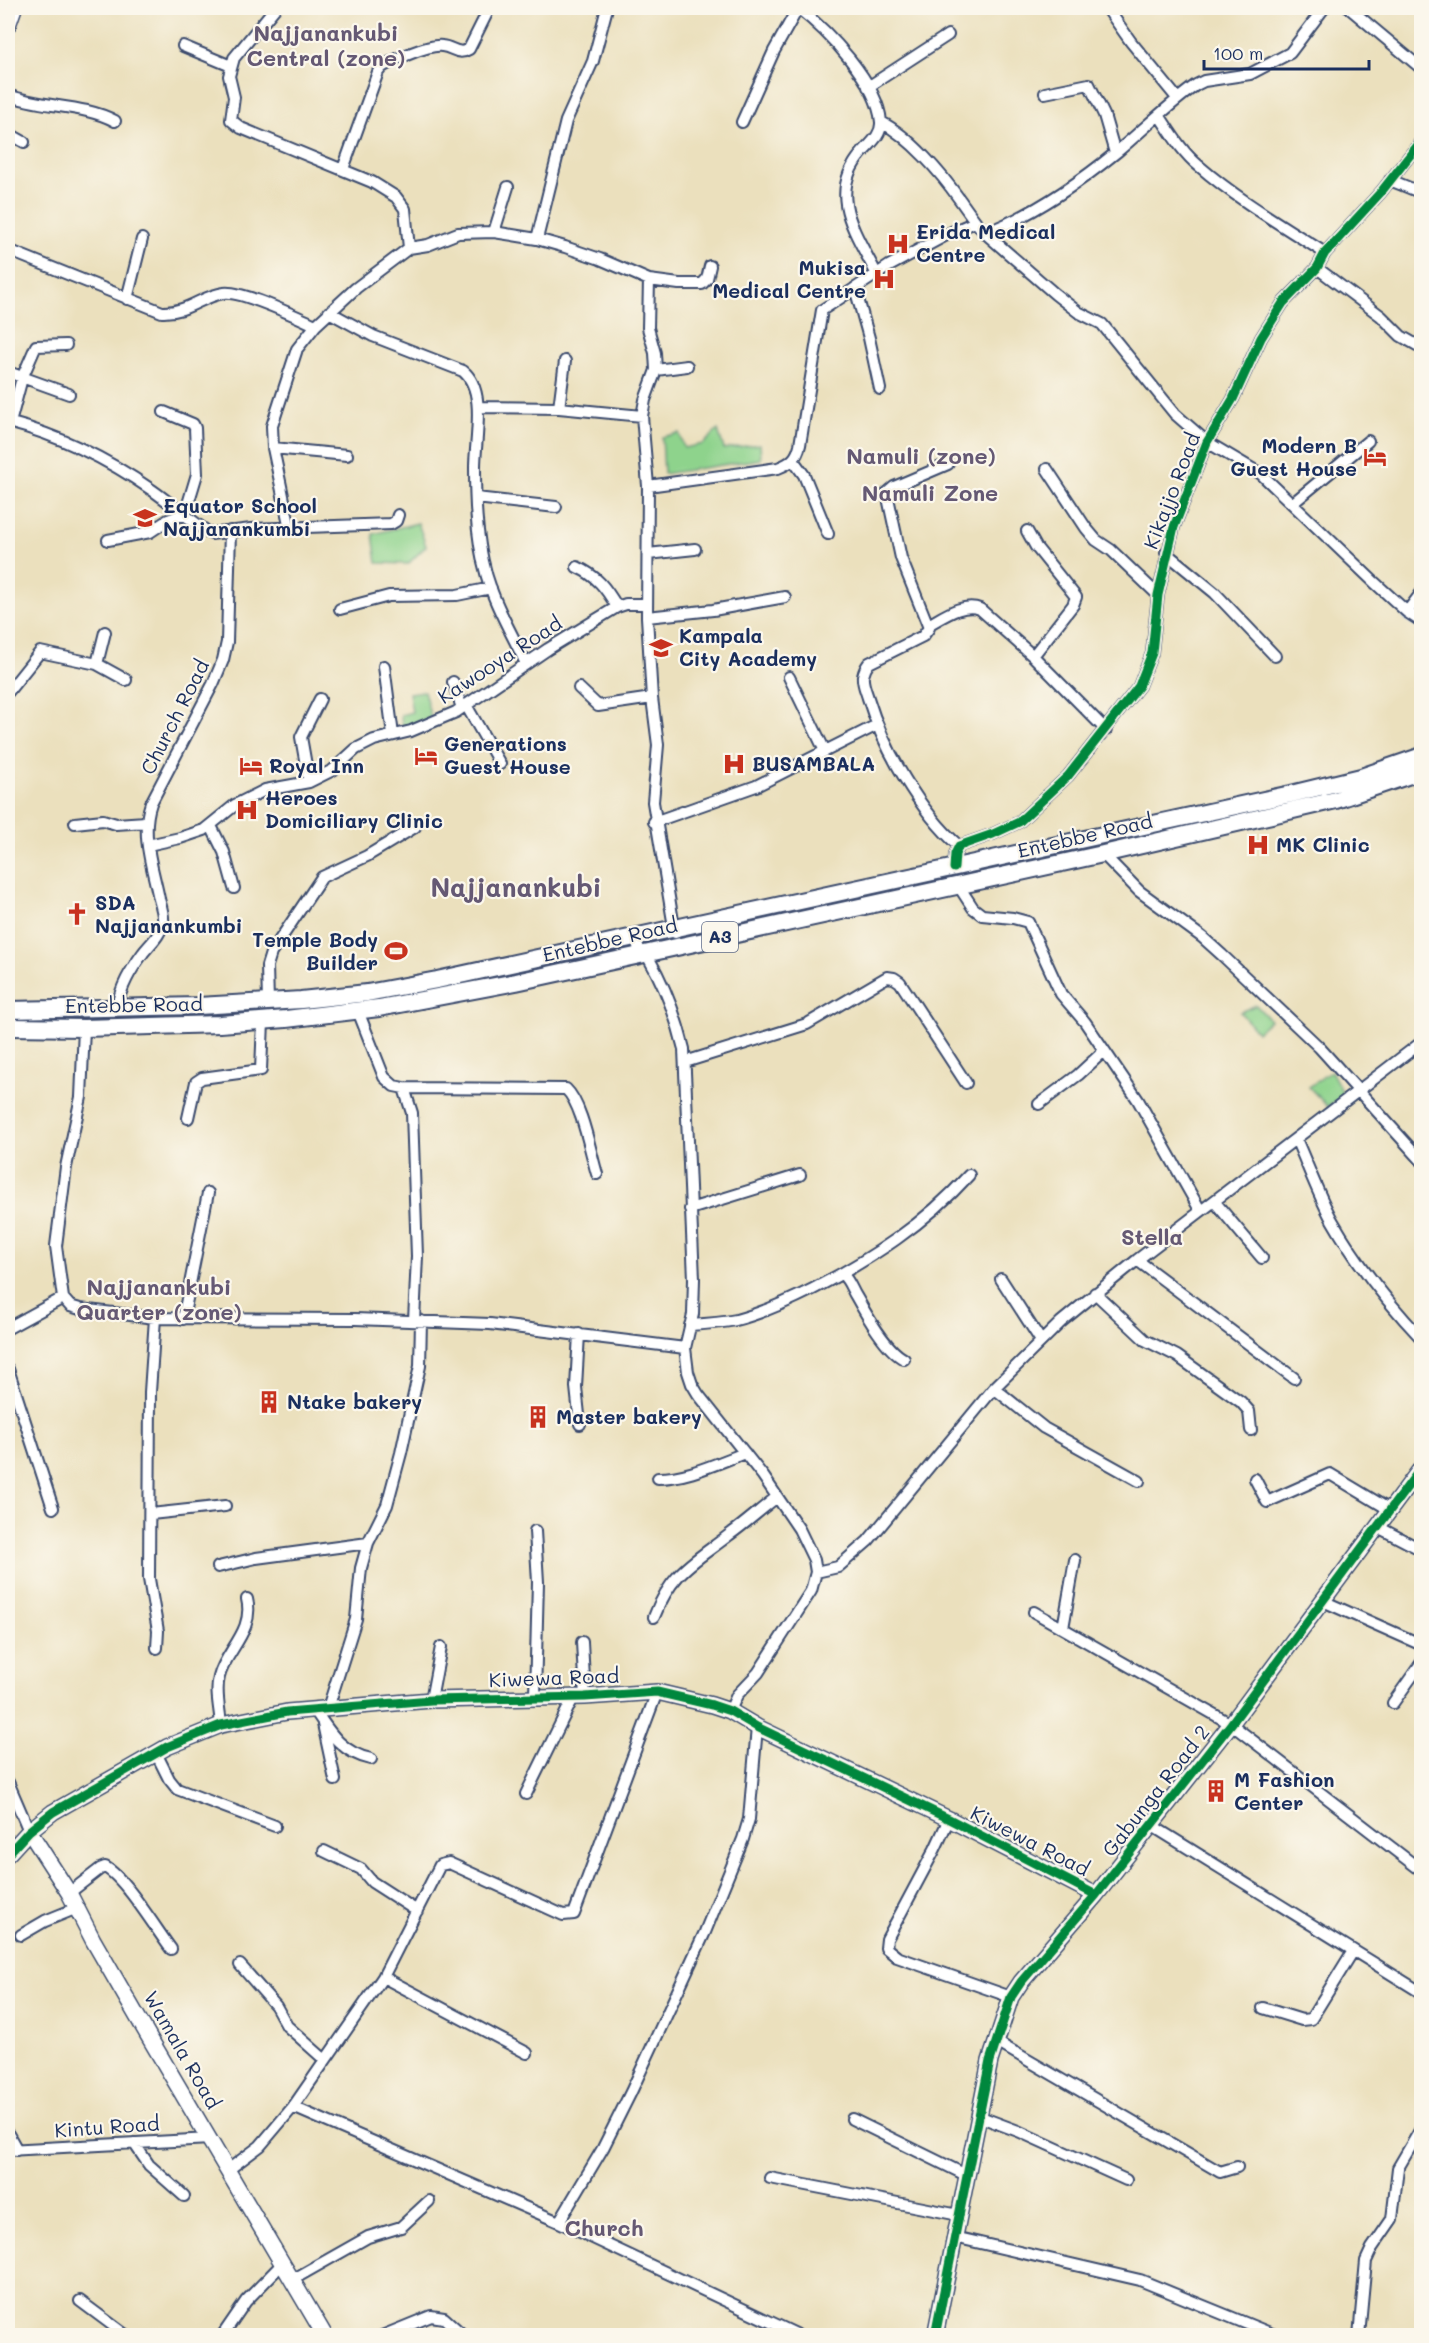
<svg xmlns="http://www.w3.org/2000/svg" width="1429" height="2343" font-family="Mali,sans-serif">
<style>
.green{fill:#8ed38c;stroke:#548175;stroke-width:1.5}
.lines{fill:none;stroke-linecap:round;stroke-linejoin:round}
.stream{stroke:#76aae3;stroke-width:3}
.street-casing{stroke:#3a4a6c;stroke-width:14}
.secondary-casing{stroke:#3a4a6c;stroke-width:18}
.primary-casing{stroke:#3a4a6c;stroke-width:20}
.street{stroke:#fff;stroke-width:10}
.secondary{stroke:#fff;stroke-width:15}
.primary{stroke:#fff;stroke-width:16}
.cycleway-casing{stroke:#fbf7ec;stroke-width:13}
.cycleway{stroke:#00873e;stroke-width:9}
.labels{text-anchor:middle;stroke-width:4.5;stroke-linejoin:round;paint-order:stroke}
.shield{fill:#fbf7ec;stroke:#5e6b89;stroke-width:1.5}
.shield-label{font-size:18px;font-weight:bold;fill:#1b2f5e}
.poi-label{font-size:20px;font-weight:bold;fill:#1b2f5e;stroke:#fbf7ec;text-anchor:start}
.street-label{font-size:20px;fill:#1b2f5e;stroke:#fbf7ec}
.quarter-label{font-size:22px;font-weight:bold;fill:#655974;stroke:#fbf7ec}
.district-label{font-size:26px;font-weight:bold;fill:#655974;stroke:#fbf7ec}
</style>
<rect width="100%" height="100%" fill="#fbf7ec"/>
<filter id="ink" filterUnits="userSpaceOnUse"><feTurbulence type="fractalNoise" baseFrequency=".0167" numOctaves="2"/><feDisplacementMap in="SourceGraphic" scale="12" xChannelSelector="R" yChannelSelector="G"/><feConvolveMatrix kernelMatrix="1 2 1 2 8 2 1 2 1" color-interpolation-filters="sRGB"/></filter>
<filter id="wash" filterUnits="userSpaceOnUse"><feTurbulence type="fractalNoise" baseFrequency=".008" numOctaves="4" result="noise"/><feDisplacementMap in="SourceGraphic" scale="24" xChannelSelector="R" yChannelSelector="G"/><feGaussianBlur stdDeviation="1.35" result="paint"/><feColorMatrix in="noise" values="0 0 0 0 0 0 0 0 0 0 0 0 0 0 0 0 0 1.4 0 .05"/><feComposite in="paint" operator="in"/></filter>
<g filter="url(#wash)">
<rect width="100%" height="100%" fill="#ebe0bd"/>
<path class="green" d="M718,430L724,449L760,444L761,459L664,474L662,437L679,433L684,448L703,444Z
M418,523L426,546L408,564L377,563L373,534Z
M424,691L431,718L402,727L401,715L412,712L409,693Z
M1256,1005L1270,1020L1257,1032L1240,1012Z
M1331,1071L1344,1095L1328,1107L1309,1087Z"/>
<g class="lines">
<path class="stream" d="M1347,564L1363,579
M1404,617L1416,625
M1413,743L1422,740"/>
</g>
</g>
<g filter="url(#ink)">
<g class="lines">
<g class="street-casing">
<path id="street" d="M275,8L234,58L229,76L234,97L231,120L241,128L372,182L396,197L405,209L409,248L356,288L316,325L297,349L272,426L273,448L290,529
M798,8C828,31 878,83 881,122C910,137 941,173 960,200C968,211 975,222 985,233L1055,294L1078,312L1102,324L1175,414L1207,442L1261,474L1374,582L1407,612L1422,622
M1107,8L1131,42L1177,98
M1349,8L1422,69
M183,46L231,66
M868,87L948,35
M1045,93L1089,84L1104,115L1115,153
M8,95C42,108 83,104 115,121
M1159,115C1171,133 1182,152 1199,166C1237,199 1283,226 1325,253
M742,122L774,51L798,8
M8,133L24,142
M343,169L378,72L382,67C393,60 429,44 442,46C453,47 458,56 469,49L487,13
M1390,180L1422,193
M494,232L508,187
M985,233C1031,216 1080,182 1118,151C1144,129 1168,105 1196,85L1204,81L1250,74L1290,53L1324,8
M537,239L566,121L593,61L607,8
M409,248L428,245L458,233L494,232L537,239L565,247L600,259L649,280L679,284H702L707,279L710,266
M8,250L162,312C188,313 201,296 224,293C241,290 297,317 316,325
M1317,268L1381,316L1401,336L1422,348
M876,273C856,233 826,194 862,153C870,144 882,135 881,122
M649,280L648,328L655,353L656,370
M855,288L869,338L880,389
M127,299L142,239
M329,312L373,336L463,371C487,390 475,439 475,467C475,507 477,551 491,589C500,615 515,639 526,664
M8,372L69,394
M478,407L559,408L642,416
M559,408L565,361
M8,422C58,435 109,460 152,490C172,504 191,521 211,534L251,529L391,524L396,521L398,515
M10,423L22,378L36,346L66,345
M273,448L347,455
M793,460L804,475L828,534
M948,464L894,487L887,493L901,558L929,628L923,636L869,663C866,667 864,671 863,676C862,683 866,691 868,698C883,748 920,812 959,846
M1047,469L1086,528L1096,540L1111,550L1158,595
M648,486L778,468C791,463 797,458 800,445L822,310L889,266L952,232L975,222
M476,498L556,507
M1293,503L1368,441
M1027,531L1036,547L1076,597L1073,605L1033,656
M108,540L150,532L168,520L185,514L197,474L195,428L193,424L164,412
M1166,553L1215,593L1275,656
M648,554L695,549
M577,567C597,576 606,588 617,607
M340,609L389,596L457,595L491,588
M1407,612L1422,592
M647,617L713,610L785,597
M928,625C943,617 963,602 980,609L1033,656L1106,730
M97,664L126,680
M384,666L393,735
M789,677L825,751
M453,682L462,708
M579,688L598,706L652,698
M8,692L40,652L97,664L105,632
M466,705L500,764
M309,782L333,770L356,749L374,740L411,731L456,712L548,649L617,607L626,604H647
M654,822L756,786L877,725
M75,823L103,820L116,824L146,822
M211,826L224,852L234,888
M148,845L180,838L204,830L235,805L265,790L309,782L301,737L320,699
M1103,854L1139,891L1202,937L1222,955L1319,1047L1422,1161
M954,868L955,854L959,846L993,834L1019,822L1068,776L1139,686L1152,653L1158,595L1174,527L1207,442L1233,399L1261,338L1283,303L1317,268L1325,253L1381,192L1422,140
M958,885L973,908L982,915L1013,918L1028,922L1061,994L1085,1022L1138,1100L1200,1210
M675,933L653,802L658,745L652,698L647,617L648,486L642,416L645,400L656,370L687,366
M635,936L641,956L648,957C665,986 676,1016 684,1049L694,1279L693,1314L685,1348L688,1372L692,1384L698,1394L763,1476L799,1529L814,1560L816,1572L811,1591L758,1673L737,1695L730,1711
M268,1002L267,966L271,953L322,877L367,856L415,827
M117,1007C121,986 130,971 143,953C150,944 161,935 163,922C164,915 161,906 159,899C153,868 140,835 151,803L213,684L223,660L227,642L230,531
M358,1011L384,1077L394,1086L404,1088L566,1089C582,1104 590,1151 597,1174
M685,1062L807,1024L887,977L894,978L900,982L966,1083
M404,1088L412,1113L417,1256L414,1321
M1039,1104L1078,1075L1104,1051
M188,1118L196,1082L202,1078L261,1070L263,1021
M1296,1139C1308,1166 1318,1194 1332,1220C1356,1262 1388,1303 1422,1339
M1214,1201L1262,1258
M690,1209L800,1175
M1137,1260L1294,1378
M842,1274C850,1281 851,1289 857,1298C867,1316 886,1350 904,1359
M1001,1279L1041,1341
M1095,1293L1145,1340L1177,1356L1241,1402L1249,1411L1251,1430
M63,1298L56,1246L66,1167L81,1097L84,1028
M155,1318L150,1392L149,1579L158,1631L157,1648
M183,1319L208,1193
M690,1325C706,1324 721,1323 736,1320C763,1313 789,1301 813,1289C871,1259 925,1224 969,1175
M8,1328L63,1298L70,1306L80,1309L155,1318L355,1319L490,1324L685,1348
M579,1334L576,1387L580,1424
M8,1369L53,1508
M994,1388L1044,1428L1139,1481
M658,1478C688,1478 717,1463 745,1453
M1255,1479L1267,1502L1330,1474L1390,1510
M151,1514L225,1506
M1378,1527L1422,1550
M535,1531L538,1582L535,1696
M218,1567L256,1558L368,1543
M816,1572L838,1567L868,1541L994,1388L1061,1322L1137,1260L1422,1042
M1323,1601L1422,1645
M1034,1612L1231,1724L1422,1871
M654,1617C672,1571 693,1563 729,1535C746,1523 761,1509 777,1497
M1063,1628L1075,1560
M582,1642L585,1697
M431,1700L441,1647
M1393,1703L1422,1662
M328,1708L356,1619L361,1568L368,1543L387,1505L401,1453L420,1366L421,1321
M314,1709C330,1733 342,1753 371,1759
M323,1724L335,1780
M221,1725C220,1710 215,1692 219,1677C225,1651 255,1631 247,1599
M156,1753L169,1779L177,1789L275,1826
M8,1782L29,1831
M526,1794L574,1696
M949,1819L935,1849L887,1939L886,1948L897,1957L1011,1997
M1151,1825L1422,1993
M324,1851L361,1869L372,1882L417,1911
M69,1893L100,1869L105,1867C125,1878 156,1929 171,1949
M21,1935L45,1921L77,1908
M240,1965L276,2006L287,2026L325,2060
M383,1977L527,2053
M1263,2008L1302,2020L1311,2019L1353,1951
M995,2041L1220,2172L1237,2167
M293,2107L559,2222L796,2334L795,2336
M978,2116L1018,2131L1126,2180
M852,2119L966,2175
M8,2134L17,2150
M134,2143L149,2165L184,2196
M8,2150L210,2139
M228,2170L260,2146L293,2107L383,1977L440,1865L449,1863L563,1915L574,1914L657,1692
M770,2178L959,2215
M559,2222L603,2148L631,2092L705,1932L743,1839L749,1819L757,1727
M954,2237L1140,2280L1277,2336
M292,2280L368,2237L401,2227L429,2201
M80,2301L127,2336
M222,2336L246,2301L282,2264
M382,2336L431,2316L444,2318L464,2336
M1359,2336L1366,2261L1372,2248L1392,2219L1398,2168L1422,2127"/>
</g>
<g class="secondary-casing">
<path id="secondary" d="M8,25L14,8
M29,1831L69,1893L93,1940L149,2037L325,2336
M8,1854L29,1831L53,1812L167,1747L221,1725L287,1712L431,1700L585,1697L657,1692L712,1705L730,1711L757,1727L949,1819L1096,1895
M935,2336L990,2061L1011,1997L1021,1982L1096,1895L1231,1724L1422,1467"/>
</g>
<g class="primary-casing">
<path id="primary" d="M8,1010L198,1006L301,1000L367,993L437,980L1291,794L1361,777L1422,756
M8,1027L84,1028L220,1024L286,1019L379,1008L516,982L1103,854L1336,800L1422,771"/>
</g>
<use href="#street" class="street"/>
<use href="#secondary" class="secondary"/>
<use href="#primary" class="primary"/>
<g class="cycleway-casing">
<path id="cycleway" d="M954,868L955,854L959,846L993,834L1019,822L1068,776L1139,686L1152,653L1158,595L1174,527L1207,442L1233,399L1261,338L1283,303L1317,268L1325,253L1381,192L1422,140
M8,1854L29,1831L53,1812L167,1747L221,1725L287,1712L431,1700L585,1697L657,1692L712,1705L730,1711L757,1727L949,1819L1096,1895
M935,2336L990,2061L1011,1997L1021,1982L1096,1895L1231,1724L1422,1467"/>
</g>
<use href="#cycleway" class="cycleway"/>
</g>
</g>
<defs>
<g id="hospital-bare" transform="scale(1.8)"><path d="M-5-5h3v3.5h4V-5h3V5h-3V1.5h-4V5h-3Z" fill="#c8321e" stroke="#fbf7ec" stroke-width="2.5" paint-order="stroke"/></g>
<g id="hotel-bare" transform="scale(1.8)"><path d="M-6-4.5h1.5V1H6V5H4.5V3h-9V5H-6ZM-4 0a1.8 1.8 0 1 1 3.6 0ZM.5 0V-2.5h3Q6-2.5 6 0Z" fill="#c8321e" stroke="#fbf7ec" stroke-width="2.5" paint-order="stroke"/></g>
<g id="school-bare" transform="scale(1.8)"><path d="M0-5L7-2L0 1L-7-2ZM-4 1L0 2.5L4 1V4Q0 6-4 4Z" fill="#c8321e" stroke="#fbf7ec" stroke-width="2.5" paint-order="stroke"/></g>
<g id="church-bare" transform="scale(1.8)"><path d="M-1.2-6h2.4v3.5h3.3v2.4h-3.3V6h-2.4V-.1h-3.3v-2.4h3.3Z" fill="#c8321e" stroke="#fbf7ec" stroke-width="2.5" paint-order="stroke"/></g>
<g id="stadium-bare" transform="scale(1.8)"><path d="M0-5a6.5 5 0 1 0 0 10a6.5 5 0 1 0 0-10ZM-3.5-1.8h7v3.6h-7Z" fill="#c8321e" stroke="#fbf7ec" stroke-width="2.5" paint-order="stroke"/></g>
<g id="building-bare" transform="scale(1.8)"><path d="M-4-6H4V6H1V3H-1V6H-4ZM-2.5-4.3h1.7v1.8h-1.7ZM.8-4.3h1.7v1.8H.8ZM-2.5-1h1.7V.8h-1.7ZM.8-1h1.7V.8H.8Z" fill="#c8321e" stroke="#fbf7ec" stroke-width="2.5" paint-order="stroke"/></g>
</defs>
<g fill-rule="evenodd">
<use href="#hospital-bare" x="898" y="244"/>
<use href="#hospital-bare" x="884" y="279"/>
<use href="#hotel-bare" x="1375" y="457"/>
<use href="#school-bare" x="145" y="518"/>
<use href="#school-bare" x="661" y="648"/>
<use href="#hotel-bare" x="426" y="756"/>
<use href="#hospital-bare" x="734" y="764"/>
<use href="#hotel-bare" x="251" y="766"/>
<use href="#hospital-bare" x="247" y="810"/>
<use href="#hospital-bare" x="1258" y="845"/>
<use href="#church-bare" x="77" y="914"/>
<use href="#stadium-bare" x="396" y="951"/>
<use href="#building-bare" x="269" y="1402"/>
<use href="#building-bare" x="538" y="1417"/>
<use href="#building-bare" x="1216" y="1791"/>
</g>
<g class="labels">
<rect class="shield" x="702" y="922" width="36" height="30" rx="4.5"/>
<g class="shield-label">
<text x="720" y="943">A3</text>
</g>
<g class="poi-label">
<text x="916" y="239">Erida Medical<tspan x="916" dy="23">Centre</tspan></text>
<text x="866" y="275" text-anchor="end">Mukisa<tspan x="866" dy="23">Medical Centre</tspan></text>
<text x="1357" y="453" text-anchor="end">Modern B<tspan x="1357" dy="23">Guest House</tspan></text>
<text x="163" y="513">Equator School<tspan x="163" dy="23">Najjanankumbi</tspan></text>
<text x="679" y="643">Kampala<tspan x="679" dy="23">City Academy</tspan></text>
<text x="444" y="751">Generations<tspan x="444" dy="23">Guest House</tspan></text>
<text x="752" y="771">BUSAMBALA</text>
<text x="269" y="773">Royal Inn</text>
<text x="265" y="805">Heroes<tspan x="265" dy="23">Domiciliary Clinic</tspan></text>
<text x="1276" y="852">MK Clinic</text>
<text x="95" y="910">SDA<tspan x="95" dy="23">Najjanankumbi</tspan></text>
<text x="378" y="947" text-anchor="end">Temple Body<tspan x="378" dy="23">Builder</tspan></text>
<text x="287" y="1409">Ntake bakery</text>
<text x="556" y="1424">Master bakery</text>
<text x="1234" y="1787">M Fashion<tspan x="1234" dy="23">Center</tspan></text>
</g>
<g class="street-label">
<text transform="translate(1172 491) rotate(-69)" y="7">Kikajjo Road</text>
<text transform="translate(500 660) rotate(-33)" y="7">Kawooya Road</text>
<text transform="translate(175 717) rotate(-63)" y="7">Church Road</text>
<text transform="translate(1085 836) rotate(-13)" y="7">Entebbe Road</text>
<text transform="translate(610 940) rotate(-13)" y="7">Entebbe Road</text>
<text transform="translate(134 1005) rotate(-1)" y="7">Entebbe Road</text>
<text transform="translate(554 1678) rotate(-2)" y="7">Kiwewa Road</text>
<text transform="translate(1156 1791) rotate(-52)" y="7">Gabunga Road 2</text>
<text transform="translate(1030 1841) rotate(27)" y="7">Kiwewa Road</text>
<text transform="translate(182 2050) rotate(60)" y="7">Wamala Road</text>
<text transform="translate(107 2127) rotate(-4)" y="7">Kintu Road</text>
</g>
<g class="quarter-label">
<text x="326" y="41">Najjanankubi<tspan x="326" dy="25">Central (zone)</tspan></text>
<text x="921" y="464">Namuli (zone)</text>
<text x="930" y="501">Namuli Zone</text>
<text x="1152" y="1245">Stella</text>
<text x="159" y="1295">Najjanankubi<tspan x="159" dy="25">Quarter (zone)</tspan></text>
<text x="604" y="2236">Church</text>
</g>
<g class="district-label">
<text x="516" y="897">Najjanankubi</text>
</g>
</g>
<rect width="1429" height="2343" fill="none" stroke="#fbf7ec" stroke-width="30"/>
<path d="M1204 60v9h165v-9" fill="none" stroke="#1b2f5e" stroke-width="3"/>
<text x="1213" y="60" font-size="18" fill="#1b2f5e" stroke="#fbf7ec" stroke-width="4.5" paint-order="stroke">100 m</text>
</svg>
